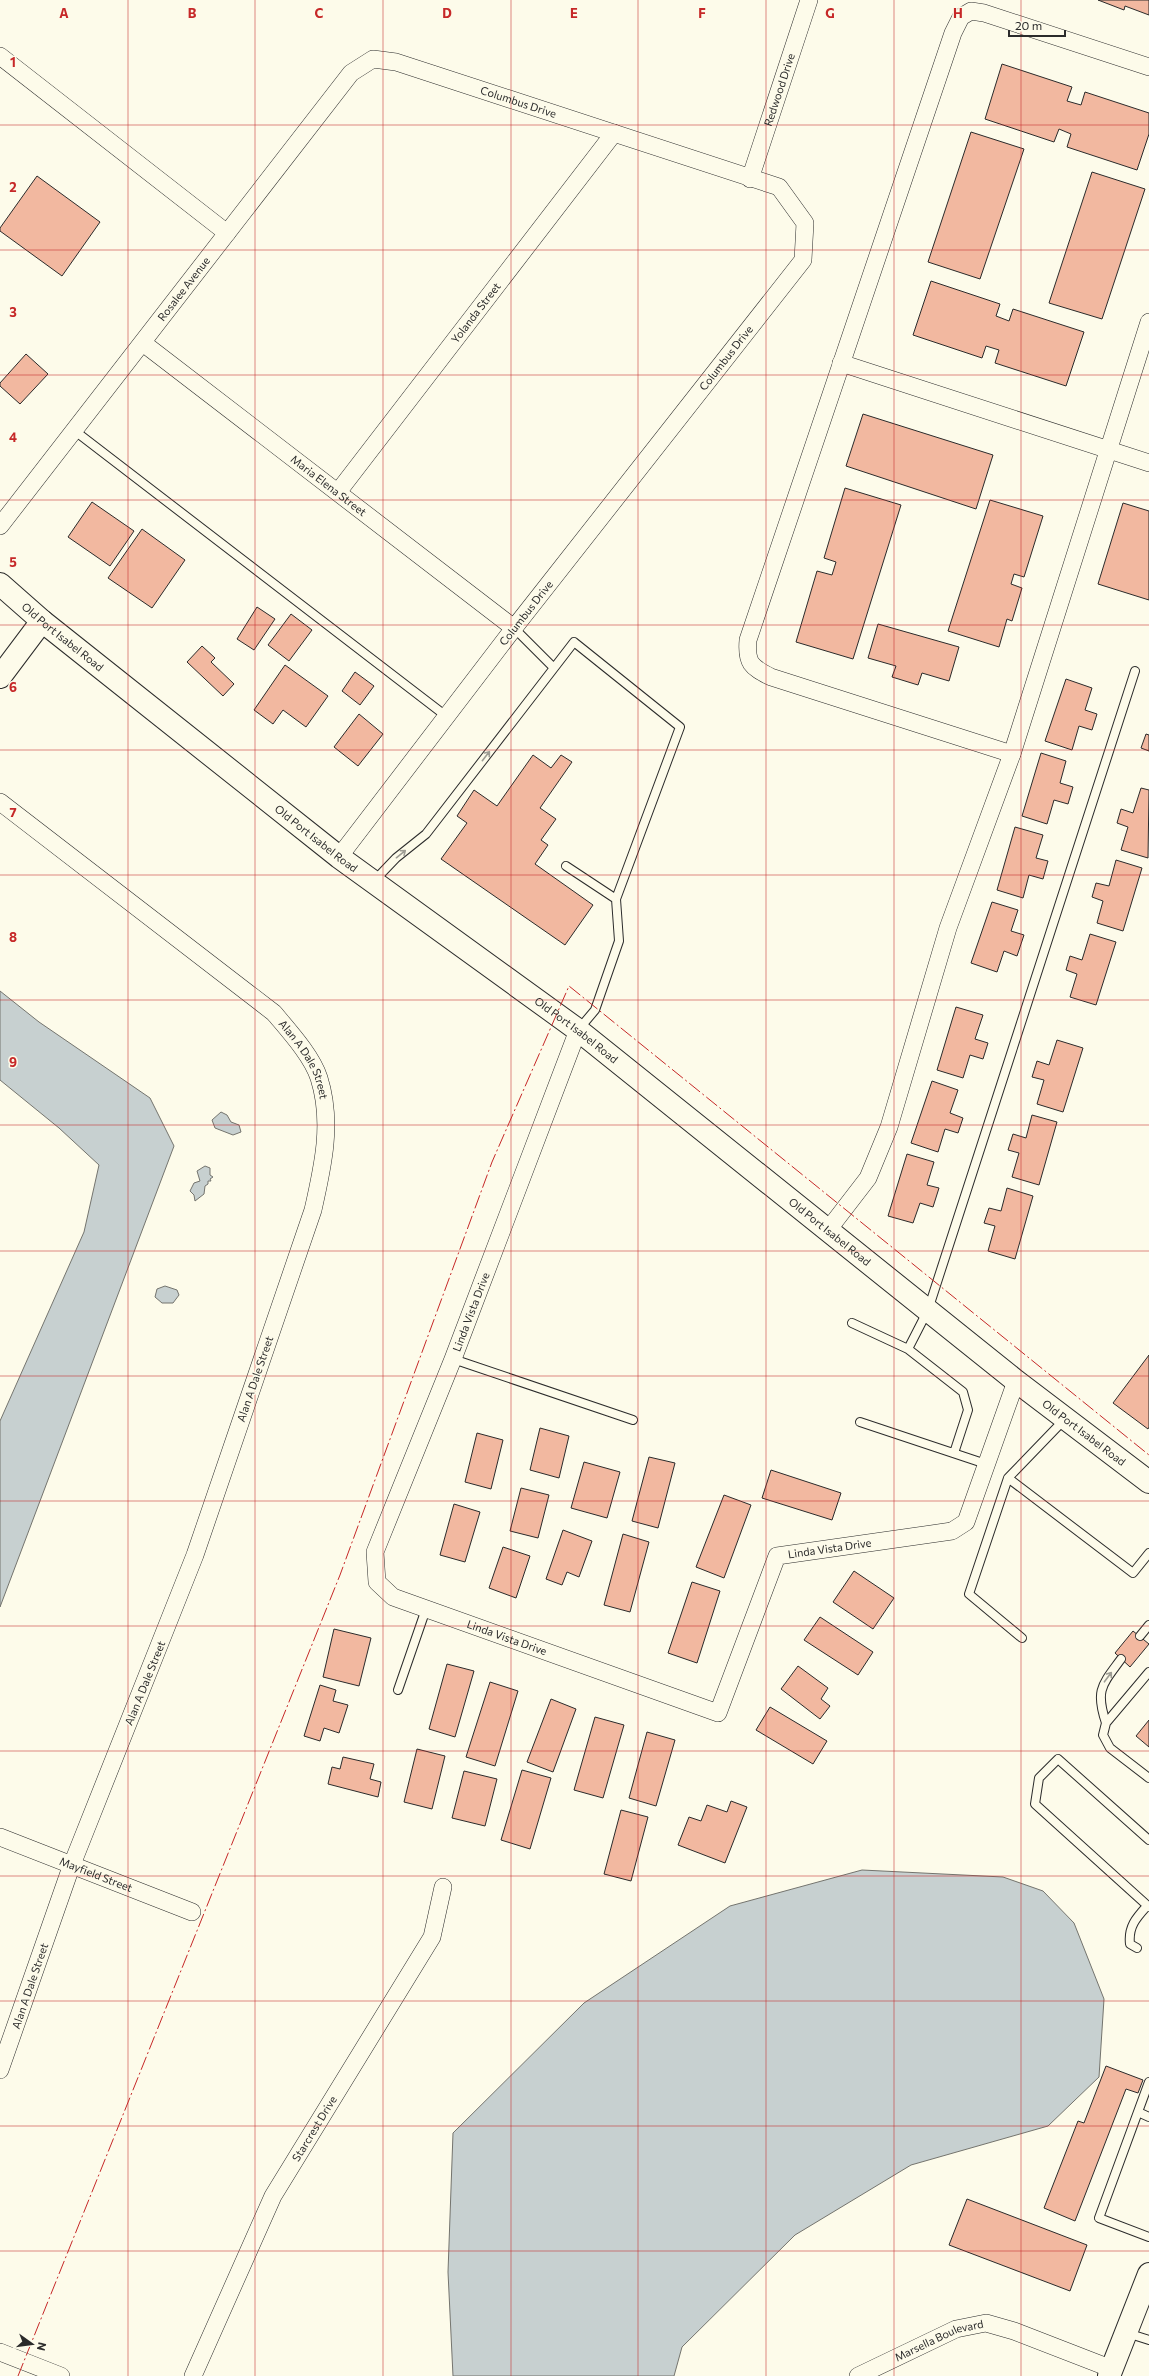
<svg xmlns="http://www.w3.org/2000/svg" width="1149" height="2376" font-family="Commissioner,sans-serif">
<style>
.water{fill:#c7d0d0;stroke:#74746e}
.building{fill:#f2b8a0;stroke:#2b2b2b}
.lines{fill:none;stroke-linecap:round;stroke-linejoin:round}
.lane-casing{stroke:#2b2b2b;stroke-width:10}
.street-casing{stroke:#2b2b2b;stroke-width:18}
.secondary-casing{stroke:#2b2b2b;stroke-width:24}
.lane{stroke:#fdfbea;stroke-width:8}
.street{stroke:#fdfbea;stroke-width:17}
.secondary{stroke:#fdfbea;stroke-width:22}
.power{stroke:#c62828;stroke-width:1;stroke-dasharray:14 3 2 3;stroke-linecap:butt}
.oneway{stroke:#9e9d94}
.grid{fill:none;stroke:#c62828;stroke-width:1;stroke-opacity:0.55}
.labels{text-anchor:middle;stroke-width:3;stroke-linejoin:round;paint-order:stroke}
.street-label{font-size:11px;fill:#2b2b2b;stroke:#fdfbea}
.grid-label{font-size:13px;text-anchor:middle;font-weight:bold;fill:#c62828;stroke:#fdfbea;stroke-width:3;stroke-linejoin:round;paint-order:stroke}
</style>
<rect width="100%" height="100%" fill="#fdfbea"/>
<path class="water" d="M0,991L39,1022L150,1098L174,1146L0,1607V1421L84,1232L99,1165L59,1128L0,1080Z
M221,1112L227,1115L231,1122L239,1125L241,1132L233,1135L215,1128L212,1120Z
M205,1166L210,1168V1175L213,1177L210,1179L211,1181H208V1184L205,1186L204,1194L195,1201L194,1195L190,1191L194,1183L200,1181L197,1171Z
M165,1286L177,1290L179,1295L173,1303H162L155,1297L157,1289Z
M862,1870L1003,1877L1043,1891L1074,1923L1104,1999L1099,2077L1048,2126L911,2165L795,2235L682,2347L674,2376H453L448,2272L453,2133L584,2003L730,1906Z"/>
<path class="building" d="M1098,0H1149V15L1125,6L1124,10Z
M1002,64L1072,87L1067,101L1081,105L1085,92L1149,113V134L1137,170L1067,147L1071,134L1059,129L1054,142L985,119Z
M971,132L1024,149L980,279L928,262Z
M1092,172L1145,189L1102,319L1049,303Z
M37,176L100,222L62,276L0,231V228Z
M931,281L1000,304L996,316L1009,321L1013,309L1084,332L1066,386L995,363L999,350L986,346L982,358L913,335Z
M26,354L48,374L20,404L0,386V383Z
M863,414L993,455L976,509L846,466Z
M845,488L901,505L853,659L796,642L817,571L832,575L836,562L824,558Z
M990,500L1043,516L1024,577L1014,574L1011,584L1022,588L1012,621L1007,619L999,647L948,631Z
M92,502L134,531L110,566L68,537Z
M1123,503L1149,511V600L1098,584Z
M142,529L185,560L152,608L108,578Z
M257,607L275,619L254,650L237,639Z
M291,614L312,630L289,661L268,645Z
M878,624L959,647L949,681L922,673L918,685L892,677L896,666L868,658Z
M202,646L215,658L211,662L234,684L223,696L187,662Z
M285,665L328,696L306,727L283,710L273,724L254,710Z
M355,672L374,686L360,705L342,691Z
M1066,679L1092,688L1085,710L1097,714L1092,730L1079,726L1072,750L1045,741Z
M359,714L383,734L358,766L334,747Z
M1146,734L1149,735V751L1141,748Z
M1041,753L1066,761L1060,783L1073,787L1068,804L1054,800L1047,824L1022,816Z
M533,755L551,768L561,755L572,762L540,808L556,819L541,840L548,845L535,864L593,905L565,945L441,859L467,823L457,816L474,790L497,806Z
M1141,788L1149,790L1148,858L1121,850L1128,827L1117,823L1121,809L1133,813Z
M1015,827L1043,835L1036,858L1048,861L1043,879L1029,875L1023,898L997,890Z
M1116,860L1142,868L1123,931L1097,923L1103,901L1092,897L1096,883L1109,886Z
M992,902L1018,910L1011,931L1024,935L1017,956L1004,951L997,972L971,963Z
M1090,934L1116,942L1096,1005L1070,997L1077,974L1066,970L1070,956L1082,960Z
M956,1007L983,1015L975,1039L988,1043L983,1059L970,1055L963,1078L937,1070Z
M1057,1040L1083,1048L1063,1112L1037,1104L1044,1080L1032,1077L1037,1061L1049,1065Z
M932,1081L958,1090L950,1113L963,1118L958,1133L945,1129L938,1152L911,1143Z
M1032,1115L1057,1122L1039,1185L1012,1177L1019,1153L1008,1150L1013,1134L1026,1138Z
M907,1154L934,1162L927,1185L939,1188L933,1207L920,1203L913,1223L888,1216Z
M1007,1188L1033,1196L1015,1259L988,1251L995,1226L984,1223L989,1208L1001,1211Z
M1149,1355V1427L1148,1429L1113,1403Z
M540,1428L569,1436L559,1478L530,1470Z
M477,1433L503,1440L491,1489L465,1482Z
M649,1457L675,1463L658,1528L632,1521Z
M584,1462L620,1472L607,1518L571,1508Z
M771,1470L841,1493L832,1520L762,1498Z
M521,1488L549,1495L538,1538L510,1531Z
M724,1495L751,1505L724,1578L696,1567Z
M454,1504L480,1512L465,1562L440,1555Z
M563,1530L592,1541L579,1577L567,1572L562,1585L546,1579Z
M623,1534L649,1542L630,1612L604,1605Z
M503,1547L530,1556L516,1598L489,1588Z
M854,1571L894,1598L873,1629L833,1602Z
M692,1582L720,1591L697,1663L668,1653Z
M820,1617L873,1652L858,1675L804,1640Z
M334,1629L371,1638L359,1686L323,1677Z
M1133,1631L1149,1644L1130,1667L1115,1653Z
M447,1664L474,1671L455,1737L429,1729Z
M798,1666L828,1688L821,1699L830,1706L820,1719L781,1689Z
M490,1682L518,1691L495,1766L466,1757Z
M320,1685L336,1690L333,1701L348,1705L339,1733L324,1728L320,1741L304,1736Z
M551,1699L576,1709L553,1772L527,1762Z
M770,1707L827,1741L813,1764L756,1730Z
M595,1717L624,1725L603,1798L574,1790Z
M1149,1720V1747L1136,1736Z
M647,1732L675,1740L656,1806L629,1798Z
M417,1749L445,1756L432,1809L404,1802Z
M343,1757L374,1764L370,1779L381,1782L378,1797L328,1784L332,1767L340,1769Z
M522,1770L551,1778L530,1849L501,1840Z
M464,1771L497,1779L485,1826L452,1818Z
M731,1801L747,1807L725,1863L678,1845L689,1817L701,1821L707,1805L727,1812Z
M621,1810L648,1817L631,1881L604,1874Z
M1106,2066L1143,2080L1138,2093L1126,2089L1075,2221L1044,2208L1078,2121L1084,2123Z
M967,2199L1087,2245L1070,2291L949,2245Z"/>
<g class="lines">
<g class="lane-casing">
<path id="lane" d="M75,431L446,716
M514,628L554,668
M566,866L616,899L619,941L595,1010L579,1029
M374,881L396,858L426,834L574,642L680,727L616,899
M852,1323L908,1349L963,1392L968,1410L954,1453
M908,1349L928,1310L1135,671
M453,1359L633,1420
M860,1422L986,1464
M1008,1478L1133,1573L1149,1553
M1140,1636L1149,1625
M1022,1638L969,1594L1008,1478L1064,1420
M1149,1672L1106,1723L1103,1735L1110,1748L1149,1778
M398,1690L426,1609
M1106,1723C1095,1690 1102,1685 1121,1659
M1149,1840L1058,1759L1039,1778L1035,1804L1149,1907
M1137,1948L1130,1944C1128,1927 1136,1918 1147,1906
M1149,2082L1099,2218L1149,2237
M1138,2112L1149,2117
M1127,2333L1149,2340"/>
</g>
<g class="street-casing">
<g id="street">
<path d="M0,56L227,233"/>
<path id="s1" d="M750,179L809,0"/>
<path id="s2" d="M143,343L514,628"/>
<path d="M841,363L1149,463"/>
<path id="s3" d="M338,492L614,133"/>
<path id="s4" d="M0,526L351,73L373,59L396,62L779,187L805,223L803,260L514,628L339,857"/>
<path d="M1012,754L771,677C751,667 746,663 748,640L953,33L961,17L971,11L984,13L1149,67"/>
<path id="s5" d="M0,802L274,1013C289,1031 312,1056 319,1078C333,1122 323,1166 313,1210L195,1555L71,1867L0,2070"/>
<path id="s6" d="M578,1030L453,1359L375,1552L377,1582L393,1597L718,1713L777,1556L952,1531L966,1522L1016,1381"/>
<path d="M828,1230L868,1178L889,1127L948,928L1012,754L1149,322"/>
<path id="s7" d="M0,1837L192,1912"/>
<path d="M0,2352L61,2376"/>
<path id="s8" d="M193,2376L273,2196L432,1937L443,1887"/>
<path id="s9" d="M858,2376L956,2329L986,2323L1014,2331L1112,2369"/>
</g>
</g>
<g class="secondary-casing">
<g id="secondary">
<path id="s10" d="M0,584L42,621L339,857L578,1030L1016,1381L1149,1482"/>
<path d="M0,677L42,621"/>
<path d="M1109,2376L1149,2274"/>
</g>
</g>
<use href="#lane" class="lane"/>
<use href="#street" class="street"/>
<use href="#secondary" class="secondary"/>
<path class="power" d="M18,2376L340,1575L492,1162L569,986L1149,1455"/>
</g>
<defs><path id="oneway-shaft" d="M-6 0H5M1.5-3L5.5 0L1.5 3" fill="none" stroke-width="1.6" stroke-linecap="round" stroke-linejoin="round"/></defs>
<g class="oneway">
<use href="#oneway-shaft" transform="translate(486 756) rotate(-52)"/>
<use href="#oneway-shaft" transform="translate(401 854) rotate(-39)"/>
<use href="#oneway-shaft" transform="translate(1108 1677) rotate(-53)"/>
</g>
<path class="grid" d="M128,0V2376M255,0V2376M383,0V2376M511,0V2376M638,0V2376M766,0V2376M894,0V2376M1021,0V2376M0,125H1149M0,250H1149M0,375H1149M0,500H1149M0,625H1149M0,750H1149M0,875H1149M0,1000H1149M0,1125H1149M0,1251H1149M0,1376H1149M0,1501H1149M0,1626H1149M0,1751H1149M0,1876H1149M0,2001H1149M0,2126H1149M0,2251H1149"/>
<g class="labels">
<g class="street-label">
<text dy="4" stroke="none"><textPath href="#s1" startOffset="94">Redwood Drive</textPath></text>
<text dy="4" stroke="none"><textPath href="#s4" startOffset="751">Columbus Drive</textPath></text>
<text dy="4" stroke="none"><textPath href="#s4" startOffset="300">Rosalee Avenue</textPath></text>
<text dy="4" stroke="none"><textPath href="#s3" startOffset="226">Yolanda Street</textPath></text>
<text transform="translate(726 358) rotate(-52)" y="4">Columbus Drive</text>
<text dy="4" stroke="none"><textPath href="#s2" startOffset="234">Maria Elena Street</textPath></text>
<text transform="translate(526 613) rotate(-52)" y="4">Columbus Drive</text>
<text dy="4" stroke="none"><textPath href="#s10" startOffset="82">Old Port Isabel Road</textPath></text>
<text dy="4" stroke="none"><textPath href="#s10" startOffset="406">Old Port Isabel Road</textPath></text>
<text dy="4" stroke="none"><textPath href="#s10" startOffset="729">Old Port Isabel Road</textPath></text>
<text dy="4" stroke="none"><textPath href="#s5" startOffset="402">Alan A Dale Street</textPath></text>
<text dy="4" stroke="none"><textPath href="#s10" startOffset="1053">Old Port Isabel Road</textPath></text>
<text transform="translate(471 1312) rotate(-69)" y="4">Linda Vista Drive</text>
<text transform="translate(255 1379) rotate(-71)" y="4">Alan A Dale Street</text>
<text dy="4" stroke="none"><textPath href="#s10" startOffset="1377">Old Port Isabel Road</textPath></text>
<text dy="4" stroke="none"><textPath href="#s6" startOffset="1178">Linda Vista Drive</textPath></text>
<text dy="4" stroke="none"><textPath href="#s6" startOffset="733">Linda Vista Drive</textPath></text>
<text transform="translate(145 1683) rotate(-68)" y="4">Alan A Dale Street</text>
<text dy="4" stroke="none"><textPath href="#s7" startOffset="103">Mayfield Street</textPath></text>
<text transform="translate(30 1986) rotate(-71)" y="4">Alan A Dale Street</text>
<text dy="4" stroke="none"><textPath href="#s8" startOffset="276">Starcrest Drive</textPath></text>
<text dy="4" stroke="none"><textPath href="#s9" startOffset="89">Marsella Boulevard</textPath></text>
</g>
</g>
<g class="grid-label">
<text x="64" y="18">A</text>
<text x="192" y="18">B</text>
<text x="319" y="18">C</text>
<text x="447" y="18">D</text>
<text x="574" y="18">E</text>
<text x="702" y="18">F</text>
<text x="830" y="18">G</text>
<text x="958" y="18">H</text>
<text x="13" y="67">1</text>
<text x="13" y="192">2</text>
<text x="13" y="317">3</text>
<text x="13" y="442">4</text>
<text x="13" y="567">5</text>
<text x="13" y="692">6</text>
<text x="13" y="817">7</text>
<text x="13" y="942">8</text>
<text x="13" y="1067">9</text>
</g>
<g transform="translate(32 2344) rotate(104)" stroke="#fdfbea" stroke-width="3" paint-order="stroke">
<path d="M0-3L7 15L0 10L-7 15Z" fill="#2b2b2b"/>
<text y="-6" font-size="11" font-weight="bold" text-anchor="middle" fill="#2b2b2b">N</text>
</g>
<path d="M1009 30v6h56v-6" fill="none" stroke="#2b2b2b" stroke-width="2"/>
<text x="1015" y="30" font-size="12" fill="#2b2b2b" stroke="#fdfbea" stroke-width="3" paint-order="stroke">20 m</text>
</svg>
